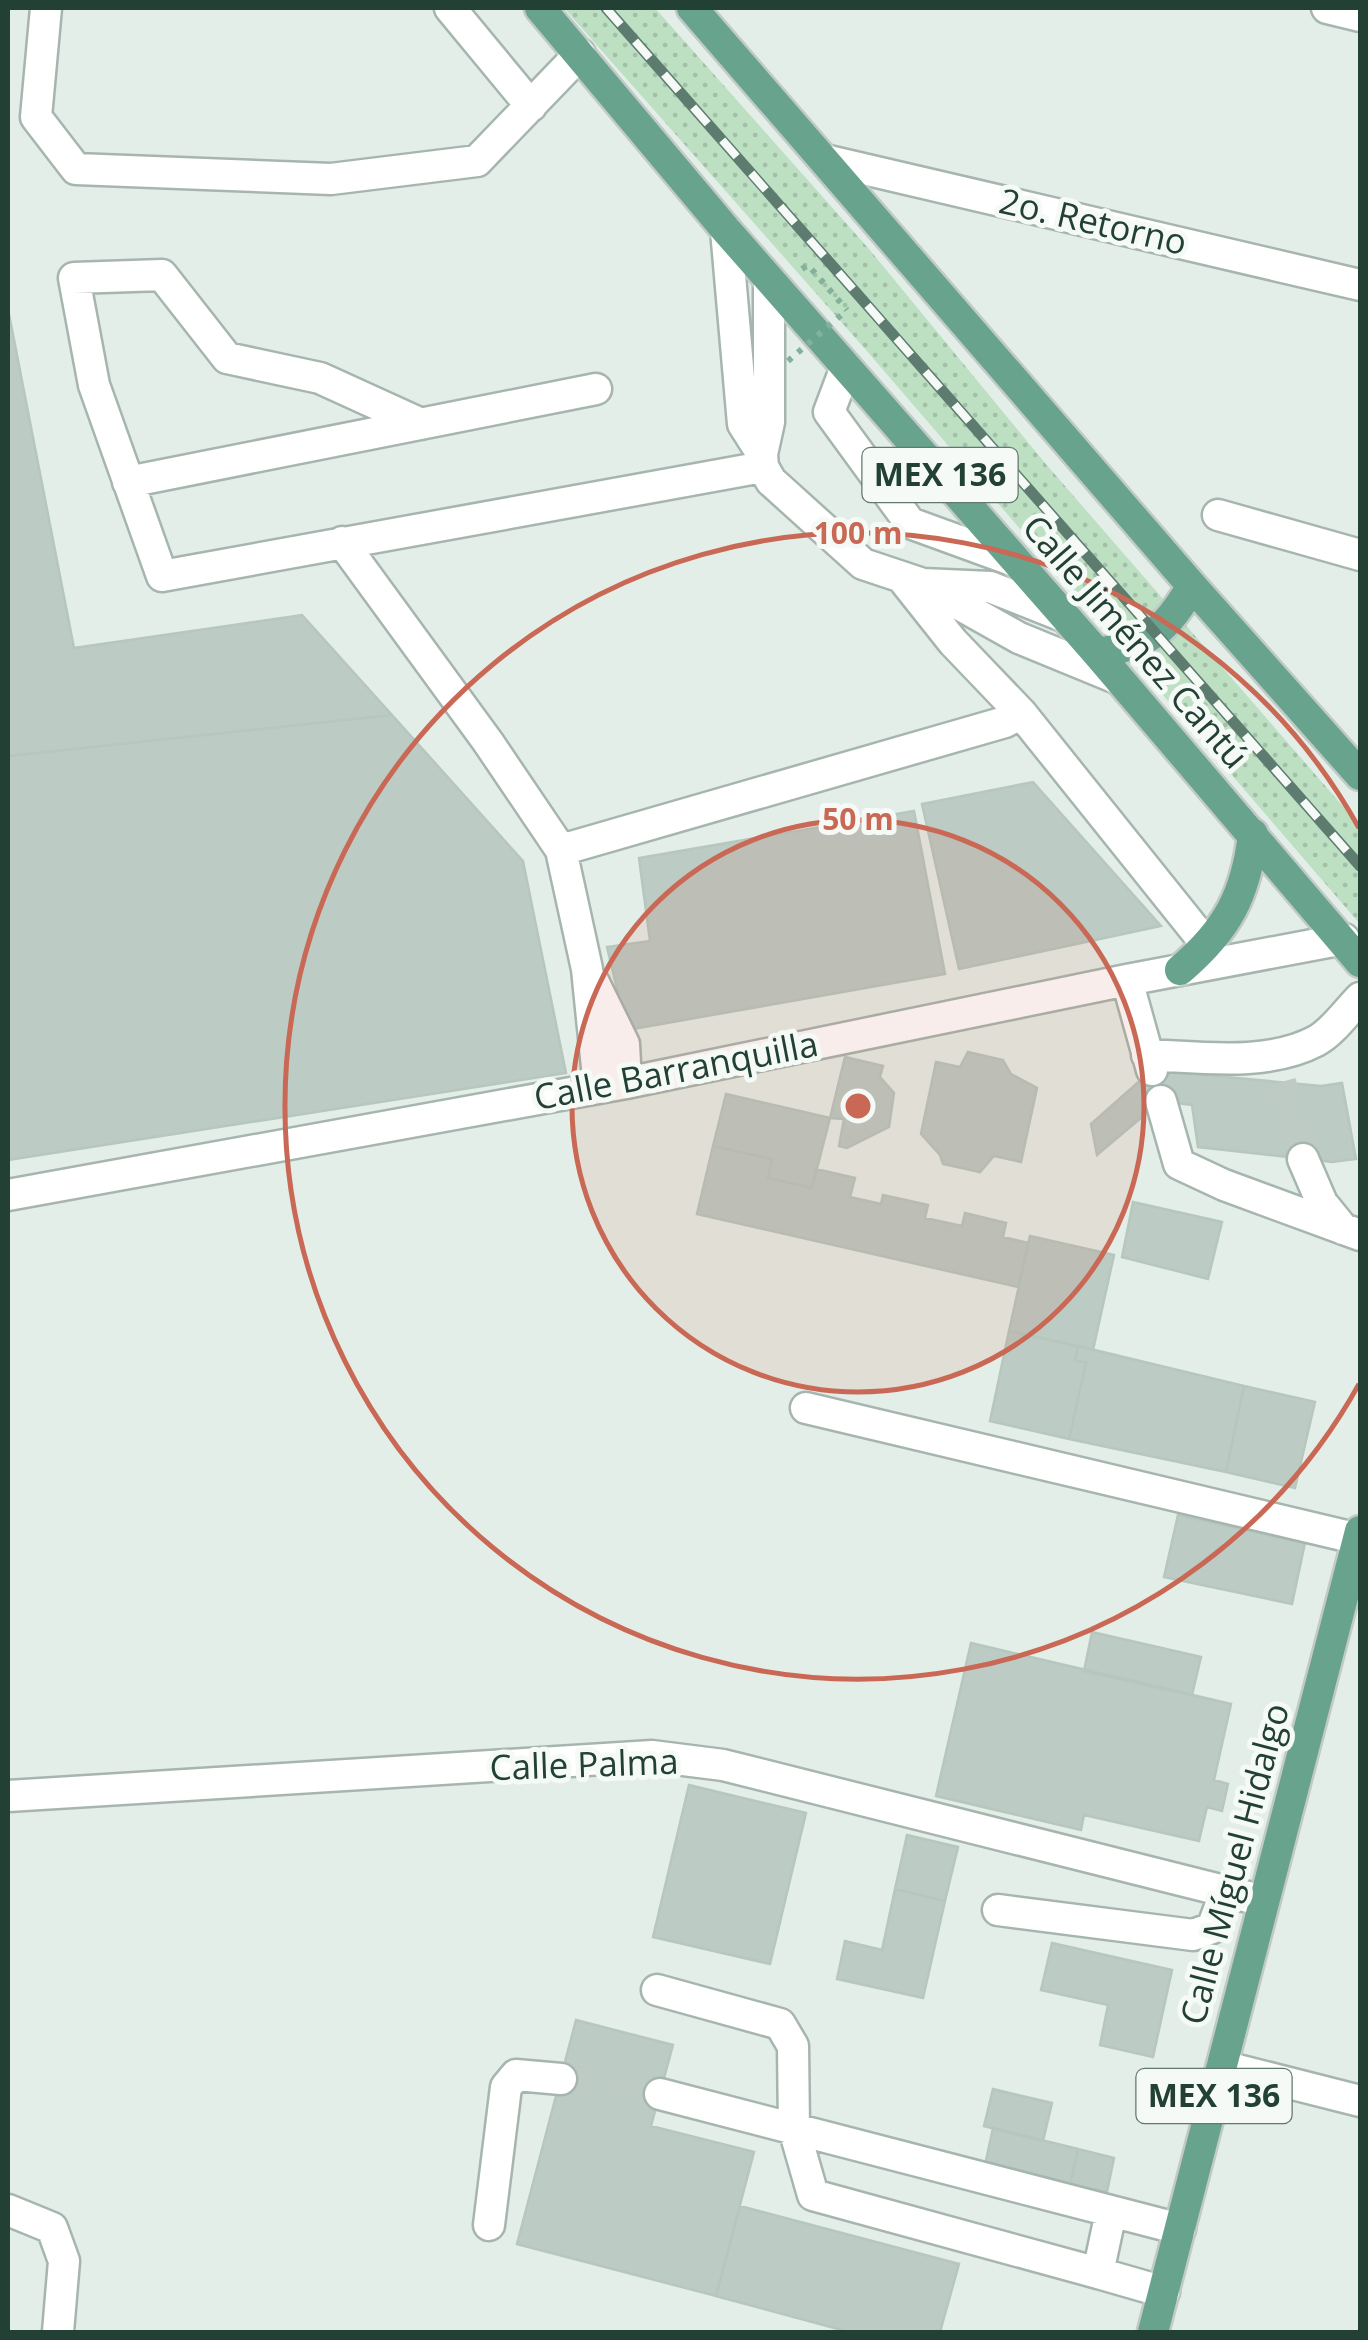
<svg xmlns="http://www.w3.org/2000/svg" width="1368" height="2340" font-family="'Open Sans',sans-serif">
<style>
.green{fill:url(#green-dots)}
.building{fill:#bccbc4;stroke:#b6c7be;stroke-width:2.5}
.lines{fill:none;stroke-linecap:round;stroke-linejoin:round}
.minor-tunnel{stroke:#bdcbc4;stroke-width:30;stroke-dasharray:30 15;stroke-linecap:butt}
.minor-casing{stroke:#a6b6af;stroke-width:35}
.major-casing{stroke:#c1cac6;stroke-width:35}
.path{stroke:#84b19e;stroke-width:6;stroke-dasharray:5 8;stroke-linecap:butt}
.minor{stroke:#fff;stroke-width:30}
.major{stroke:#68a38e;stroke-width:30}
.rail-casing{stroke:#5e7b70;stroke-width:11}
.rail{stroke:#f5faf7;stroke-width:8;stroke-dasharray:22;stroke-linecap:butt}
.path-bridge{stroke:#84b19e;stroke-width:6;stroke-dasharray:5 8;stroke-linecap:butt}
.ring{fill:none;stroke:#c96855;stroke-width:5}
.labels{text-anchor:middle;stroke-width:10;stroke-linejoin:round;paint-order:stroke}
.shield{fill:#f5faf7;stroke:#62786f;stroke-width:2.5}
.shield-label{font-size:32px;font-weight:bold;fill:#234035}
.street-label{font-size:35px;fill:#234035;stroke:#f5faf7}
.centre{fill:#c96855;stroke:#f5faf7;stroke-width:5}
.ring-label{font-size:30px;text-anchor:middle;font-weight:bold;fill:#c96855;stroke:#f5faf7;stroke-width:10;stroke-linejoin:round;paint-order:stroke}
</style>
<defs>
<pattern id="green-dots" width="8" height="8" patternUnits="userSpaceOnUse" patternTransform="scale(2.5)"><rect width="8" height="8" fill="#bddfc2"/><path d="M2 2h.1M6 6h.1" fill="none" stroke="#a2c0a7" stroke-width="1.8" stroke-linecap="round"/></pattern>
</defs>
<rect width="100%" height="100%" fill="#e4eee8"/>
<path class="green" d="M564,8H655L869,249L1045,463L1360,826V924L866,350Z"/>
<path class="building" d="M8,309L74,648L302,615L392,715L8,756Z
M392,715L523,861L566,1073L8,1160V756Z
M1033,782L1161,926L959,969L922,804Z
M914,811L945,974L627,1030L607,947L650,941L639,858Z
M968,1052L1003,1060L1011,1074L1037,1088L1021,1162L994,1156L980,1172L943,1164L940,1155L921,1134L936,1062L960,1067Z
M845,1057L883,1066L880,1077L894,1093L889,1127L847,1148L839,1146L844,1119L830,1118Z
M1152,1070L1321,1086L1342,1083L1356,1159L1332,1162L1198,1147L1192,1105L1161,1101L1097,1155L1091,1124Z
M726,1094L830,1118L812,1188L768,1178L772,1159L713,1146Z
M713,1146L772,1159L768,1178L812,1188L816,1169L855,1178L850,1197L881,1204L883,1195L928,1205L925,1218L962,1226L965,1213L1006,1223L1003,1237L1028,1243L1018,1287L697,1214Z
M1133,1202L1222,1222L1208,1279L1122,1257Z
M1030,1236L1114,1255L1093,1350L1009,1331Z
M1009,1331L1078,1346L1075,1360L1086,1363L1069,1439L990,1421Z
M1078,1346L1244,1386L1226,1472L1069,1439L1086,1363L1075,1360Z
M1244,1386L1315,1402L1295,1488L1226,1472Z
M1178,1515L1305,1543L1292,1604L1164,1577Z
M1092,1632L1201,1657L1192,1695L1084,1671Z
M971,1643L1231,1704L1214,1780L1228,1784L1222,1811L1207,1807L1199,1841L1084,1815L1081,1830L936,1796Z
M689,1785L806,1813L770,1964L653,1937Z
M907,1835L958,1847L945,1901L895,1889Z
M895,1889L945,1901L923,1998L837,1979L845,1941L882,1950Z
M1052,1943L1172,1970L1153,2057L1100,2045L1108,2005L1041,1990Z
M576,2020L673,2045L651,2126L754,2152L716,2296L517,2244Z
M993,2089L1052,2103L1043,2141L984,2126Z
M993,2128L1078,2149L1070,2185L985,2165Z
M1078,2149L1114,2158L1107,2192L1070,2185Z
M740,2206L959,2264L940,2332H849L716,2296Z"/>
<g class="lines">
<path class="minor-tunnel" d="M1281,1082L1303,1159
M561,2079L660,2094"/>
<g class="minor-casing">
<path id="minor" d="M46,8L36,117L76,169L331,179L477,161L580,54
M450,8L531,106
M1327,8L1360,16
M825,160L1360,285
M726,230L743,424L762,454
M769,280V422L762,454L763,467L771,481L863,564L923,584L990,587L1063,616
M846,367L829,412L910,523L1017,562
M421,424L320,378L227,358L162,275L74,278L94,385L162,576L763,467
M128,482L596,389
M1218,515L1360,555
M342,542L488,742L561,850L1005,722L1021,713L953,642L903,579
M930,588L1019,638L1119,679
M1021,713L1207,945
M561,850L587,969L599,1087
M1127,980L1152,1070
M594,983L624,1044L626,1083
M1147,1055C1200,1057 1267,1067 1316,1041C1333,1032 1347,1011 1360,998
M1161,1101L1179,1164L1224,1185L1360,1235
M1303,1159L1322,1203L1343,1229
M8,1195L626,1083L1127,980L1344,939
M806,1408L1359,1539
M8,1796L652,1756L723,1765L1264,1901
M998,1910L1193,1935L1212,1928L1226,1891
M657,1990L780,2024L793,2046L794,2129L813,2195L1098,2273L1111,2212
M1222,2066L1360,2101
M660,2094L1180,2229
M8,2210L52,2228L64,2261L58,2332
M489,2225L506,2087L516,2075L561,2079
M1098,2273L1164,2292"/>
</g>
<g class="major-casing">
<path id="major" d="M540,8L726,230L1097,653L1360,962
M692,8L1192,586L1360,775
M1097,653C1149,645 1166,630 1192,586
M1180,970C1227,930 1246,895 1253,834
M1153,2332L1360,1531"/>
</g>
<path class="path" d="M802,269L808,265L847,310"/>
<use href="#minor" class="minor"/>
<use href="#major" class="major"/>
<g class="rail-casing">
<path id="rail" d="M606,8L1360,866"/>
</g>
<use href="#rail" class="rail"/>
<path class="path-bridge" d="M788,361L847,310"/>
</g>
<circle cx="858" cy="1106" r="286" fill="#c96855" fill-opacity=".12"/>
<g class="ring">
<circle cx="858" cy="1106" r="286"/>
<path d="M1359 1384A573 573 0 1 1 1359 828"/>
</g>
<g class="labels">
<g class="shield">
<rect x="862.5" y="448" width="155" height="54" rx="8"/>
<rect x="1136.5" y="2069" width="155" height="54" rx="8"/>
</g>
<g class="shield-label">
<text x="940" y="486">MEX 136</text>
<text x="1214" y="2107">MEX 136</text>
</g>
<g class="street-label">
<text transform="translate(1093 222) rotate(13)" y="12">2o. Retorno</text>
<text transform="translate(1135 642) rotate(49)" y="12">Calle Jiménez Cantú</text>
<text transform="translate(676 1071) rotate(-11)" y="12">Calle Barranquilla</text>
<text transform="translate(584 1765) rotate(-2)" y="12">Calle Palma</text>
<text transform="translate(1235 1864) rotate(-75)" y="12">Calle Míguel Hidalgo</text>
</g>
</g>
<circle cx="858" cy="1106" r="15" class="centre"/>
<g class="ring-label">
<text x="858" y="544">100 m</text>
<text x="858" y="830">50 m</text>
</g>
<rect width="1368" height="2340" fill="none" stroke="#234035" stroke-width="20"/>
</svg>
